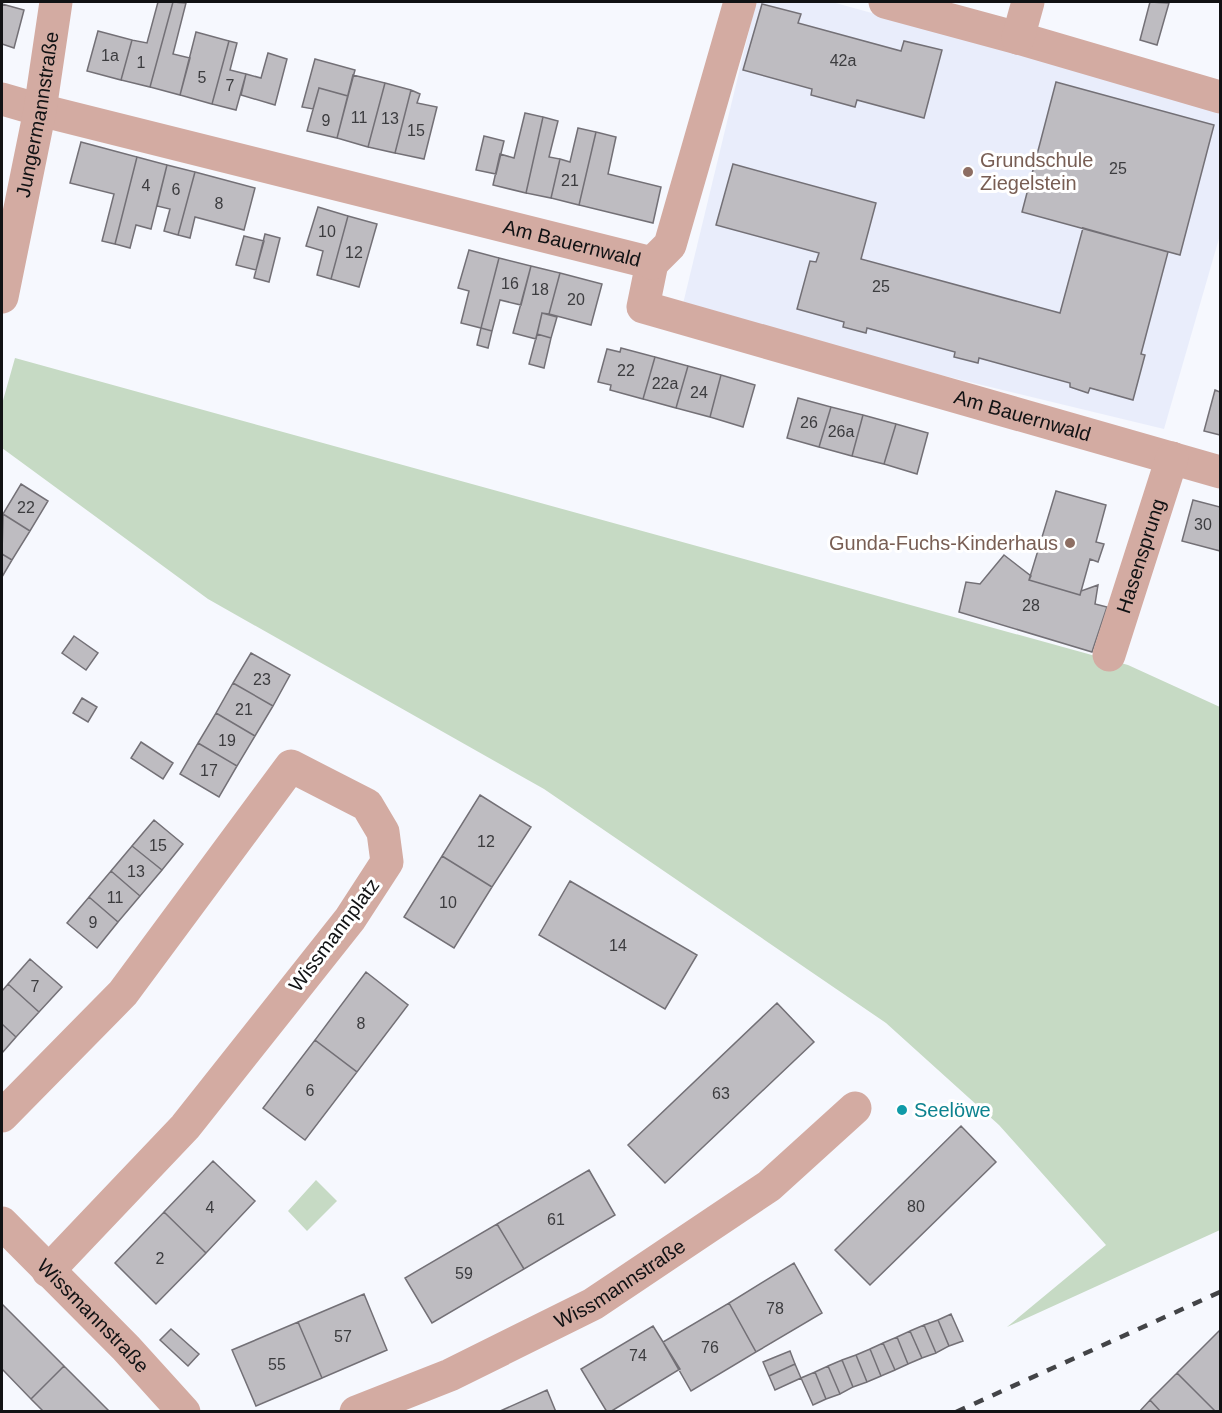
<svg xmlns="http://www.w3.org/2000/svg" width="1222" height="1413" font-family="Helvetica,sans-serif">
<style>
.built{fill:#e9edfb}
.green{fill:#c6dac4}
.building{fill:#bebcc1;stroke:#737076;stroke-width:1.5}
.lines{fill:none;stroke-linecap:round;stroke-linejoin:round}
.minor{stroke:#d3aba2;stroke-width:33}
.rail{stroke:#434447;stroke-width:4.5;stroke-dasharray:10 10;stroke-linecap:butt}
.education-dot{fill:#8d6e63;stroke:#fff;stroke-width:2}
.culture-dot{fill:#0f9aa8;stroke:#fff;stroke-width:2}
.labels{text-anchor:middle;stroke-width:6;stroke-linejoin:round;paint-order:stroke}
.number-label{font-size:16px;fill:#3c3c3f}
.street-label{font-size:20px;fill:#111214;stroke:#fff}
.education-label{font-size:20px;fill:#785e54;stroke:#fff;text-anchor:start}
.culture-label{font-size:20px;fill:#0d838f;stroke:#fff;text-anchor:start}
</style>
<rect width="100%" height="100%" fill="#f6f8fe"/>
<path class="built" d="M756,2H832L1220,109V235L1164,429L681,312Z"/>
<path class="green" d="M15,358L1128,665L1220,707V1230L1007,1327L1106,1245L999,1125L886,1023L544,789L208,599L2,448V404Z
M316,1180L337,1201L307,1231L288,1211Z"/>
<path class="building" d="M158,2H173L150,87L121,80L132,40L147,43Z
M173,2L186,3L173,54L190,58L180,95L150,87Z
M1150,2L1169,3L1157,45L1140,40Z
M2,4L24,10L14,48L2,44Z
M762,4L801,14L798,23L901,51L904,41L942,50L924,118L857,100L855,107L811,95L812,89L743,70Z
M98,31L132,40L121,80L87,71Z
M196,32L229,41L212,104L180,95Z
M229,41L237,43L230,70L246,74L236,110L212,104Z
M268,53L287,59L275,105L241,95L246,74L261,78Z
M315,59L355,70L348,96L319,88L313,109L302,107Z
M353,75L385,83L368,147L337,138Z
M1056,82L1214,125L1180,255L1022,212Z
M385,83L411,90L395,153L368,147Z
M319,88L348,96L337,138L307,131Z
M411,90L420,94L417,103L437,107L424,159L395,153Z
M525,113L543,117L526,193L493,185L500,154L514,158Z
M543,117L558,121L549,157L560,159L551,198L526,193Z
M578,128L596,132L579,205L551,198L560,159L570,162Z
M596,132L616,137L608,174L661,187L653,223L579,205Z
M484,136L504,141L496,174L476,170Z
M81,142L137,157L115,244L102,241L114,194L70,183Z
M137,157L167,165L151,229L136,225L130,248L115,244Z
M733,164L876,203L861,259L1060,313L1083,228L1168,252L1141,354L1145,355L1133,400L1090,388L1088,393L1070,387V383L979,358L978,363L954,357L955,352L867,328L866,333L843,327L844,322L797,309L810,261L816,262L819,253L716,225Z
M167,165L195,172L178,235L164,231L170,209L157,206Z
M195,172L255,188L244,230L195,217L190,238L178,235Z
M318,207L348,216L331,279L317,275L323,251L306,246Z
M348,216L377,224L359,287L331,279Z
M265,234L280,238L269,282L254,278Z
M244,236L264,241L256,270L236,265Z
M469,250L499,258L481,328L461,323L469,291L458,288Z
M499,258L531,266L521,305L500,300L492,331L481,328Z
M531,266L560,273L549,314L542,313L536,339L513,333Z
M560,273L602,284L591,325L549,314Z
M542,313L557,317L551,338L537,334Z
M481,328L492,331L488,348L477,345Z
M537,334L551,338L544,368L529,364Z
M621,348L655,357L643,399L610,390L611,385L598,382L607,349L620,352Z
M655,357L688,366L676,408L643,399Z
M688,366L721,375L710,417L676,408Z
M721,375L755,385L743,427L710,417Z
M1215,390L1220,392V435L1204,431Z
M798,398L831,407L819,447L787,438Z
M831,407L863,415L852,456L819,447Z
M863,415L896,424L884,464L852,456Z
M896,424L928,433L917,474L884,464Z
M21,484L48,501L30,531L3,514Z
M1056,491L1106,505L1096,542L1104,544L1098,562L1090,559L1080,595L1029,580Z
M1193,500L1220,507V551L1182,541Z
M3,514L30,531L12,560L2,554Z
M2,554L12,560L2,577Z
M1004,555L1031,576L1029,580L1080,595L1081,591L1098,585L1095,604L1107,607L1092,652L959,612L966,582L980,584Z
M74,636L98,653L86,670L62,653Z
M251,653L290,675L273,706L233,683Z
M233,683L273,706L255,736L216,713Z
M82,698L97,707L88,722L73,713Z
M216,713L255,736L237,766L198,743Z
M141,742L173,763L163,779L131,758Z
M198,743L237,766L219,797L180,774Z
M480,795L531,827L492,887L442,856Z
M154,820L183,844L162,870L132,846Z
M132,846L162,870L140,896L111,871Z
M442,856L492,887L454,948L404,917Z
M111,871L140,896L118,922L89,897Z
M570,881L697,955L665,1009L539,935Z
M89,897L118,922L97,948L67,923Z
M30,959L62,987L39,1012L8,984Z
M366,972L408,1005L357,1072L315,1040Z
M8,984L39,1012L16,1037L2,1024V991Z
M777,1003L814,1042L665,1183L628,1145Z
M2,1024L16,1037L2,1053Z
M315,1040L357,1072L305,1140L263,1108Z
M961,1126L996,1162L870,1285L835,1250Z
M213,1161L255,1201L206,1253L164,1212Z
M589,1170L615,1215L524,1269L497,1224Z
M164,1212L206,1253L156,1304L115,1263Z
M497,1224L524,1269L432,1323L405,1278Z
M794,1263L822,1313L756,1352L729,1303Z
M364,1294L387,1350L322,1378L298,1322Z
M729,1303L756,1352L691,1391L663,1342Z
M2,1304L64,1366L31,1399L2,1369Z
M951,1314L963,1341L949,1346L938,1320Z
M938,1320L949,1346L936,1353L924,1325Z
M298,1322L322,1378L256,1406L232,1350Z
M924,1325L936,1353L922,1358L910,1331Z
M653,1326L680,1369L610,1412H607L581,1369Z
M171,1329L199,1354L188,1366L160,1340Z
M1220,1330V1411L1216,1412L1177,1373Z
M910,1331L922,1358L908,1364L897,1337Z
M897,1337L908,1364L895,1370L883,1343Z
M883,1343L895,1370L881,1376L870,1349Z
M870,1349L881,1376L867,1382L856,1355Z
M790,1351L795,1364L769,1376L763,1362Z
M856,1355L867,1382L853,1387L842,1360Z
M842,1360L853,1387L840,1394L828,1366Z
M795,1364L801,1378L775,1390L769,1376Z
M64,1366L110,1412H44L31,1399Z
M828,1366L840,1394L826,1399L815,1372Z
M815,1372L826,1399L813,1405L801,1378Z
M1177,1373L1216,1412H1161L1150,1400Z
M547,1390L556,1412H498Z
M1150,1400L1161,1412H1139Z"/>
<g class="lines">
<g class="minor">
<path d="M885,2L1018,38L1220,97"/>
<path d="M1018,38L1028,2"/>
<path id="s1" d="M2,99L40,110L652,263L643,307L1220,472"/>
<path d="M652,263L670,245L740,2"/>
<path id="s2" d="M2,297L40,110L56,2"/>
<path id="s3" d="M1109,655L1172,458"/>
<path d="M2,1116L123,993L291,766L367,805L383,832L387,862L350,919L185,1127L48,1271"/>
<path id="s4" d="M2,1223L126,1348L184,1412"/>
<path id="s5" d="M356,1412L450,1375L593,1304L769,1186L855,1108"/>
</g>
<path class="rail" d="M956,1412L1220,1292"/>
</g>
<g class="education-dot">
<circle cx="968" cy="172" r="6"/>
<circle cx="1070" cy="543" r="6"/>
</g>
<circle class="culture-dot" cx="902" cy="1110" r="6"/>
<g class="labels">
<g class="number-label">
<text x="110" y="61">1a</text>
<text x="843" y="66">42a</text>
<text x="141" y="68">1</text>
<text x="202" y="83">5</text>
<text x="230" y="91">7</text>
<text x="359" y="123">11</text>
<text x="390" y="124">13</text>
<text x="326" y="126">9</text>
<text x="416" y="136">15</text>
<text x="1118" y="174">25</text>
<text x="570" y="186">21</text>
<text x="146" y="191">4</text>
<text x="176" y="195">6</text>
<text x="219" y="209">8</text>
<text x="327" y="237">10</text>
<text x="354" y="258">12</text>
<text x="510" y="289">16</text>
<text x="881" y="292">25</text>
<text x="540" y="295">18</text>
<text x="576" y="305">20</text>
<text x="626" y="376">22</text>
<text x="665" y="389">22a</text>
<text x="699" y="398">24</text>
<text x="809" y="428">26</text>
<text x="841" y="437">26a</text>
<text x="26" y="513">22</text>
<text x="1203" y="530">30</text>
<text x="1031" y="611">28</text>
<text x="262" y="685">23</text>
<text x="244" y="715">21</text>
<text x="227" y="746">19</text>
<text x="209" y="776">17</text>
<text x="486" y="847">12</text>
<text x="158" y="851">15</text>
<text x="136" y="877">13</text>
<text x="115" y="903">11</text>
<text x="448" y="908">10</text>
<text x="93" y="928">9</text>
<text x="618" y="951">14</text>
<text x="35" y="992">7</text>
<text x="361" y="1029">8</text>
<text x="310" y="1096">6</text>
<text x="721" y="1099">63</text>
<text x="916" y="1212">80</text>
<text x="210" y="1213">4</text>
<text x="556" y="1225">61</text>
<text x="160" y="1264">2</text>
<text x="464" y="1279">59</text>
<text x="775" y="1314">78</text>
<text x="343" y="1342">57</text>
<text x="710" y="1353">76</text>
<text x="638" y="1361">74</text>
<text x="277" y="1370">55</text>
</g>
<g class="street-label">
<text dy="7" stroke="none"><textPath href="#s2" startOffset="186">Jungermannstraße</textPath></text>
<text dy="7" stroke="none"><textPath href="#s1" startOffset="588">Am Bauernwald</textPath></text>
<text dy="7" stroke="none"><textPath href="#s1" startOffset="1110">Am Bauernwald</textPath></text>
<text dy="7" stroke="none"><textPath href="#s3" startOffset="104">Hasensprung</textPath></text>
<text transform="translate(334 935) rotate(-53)" y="7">Wissmannplatz</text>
<text dy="7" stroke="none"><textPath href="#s5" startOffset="294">Wissmannstraße</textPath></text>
<text dy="7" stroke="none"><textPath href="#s4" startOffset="130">Wissmannstraße</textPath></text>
</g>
<g class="education-label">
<text x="980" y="167">Grundschule<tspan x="980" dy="23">Ziegelstein</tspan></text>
<text x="1058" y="550" text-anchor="end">Gunda-Fuchs-Kinderhaus</text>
</g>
<g class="culture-label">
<text x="914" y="1117">Seelöwe</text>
</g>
</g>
<rect width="1222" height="1413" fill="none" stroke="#111214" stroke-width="6"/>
</svg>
